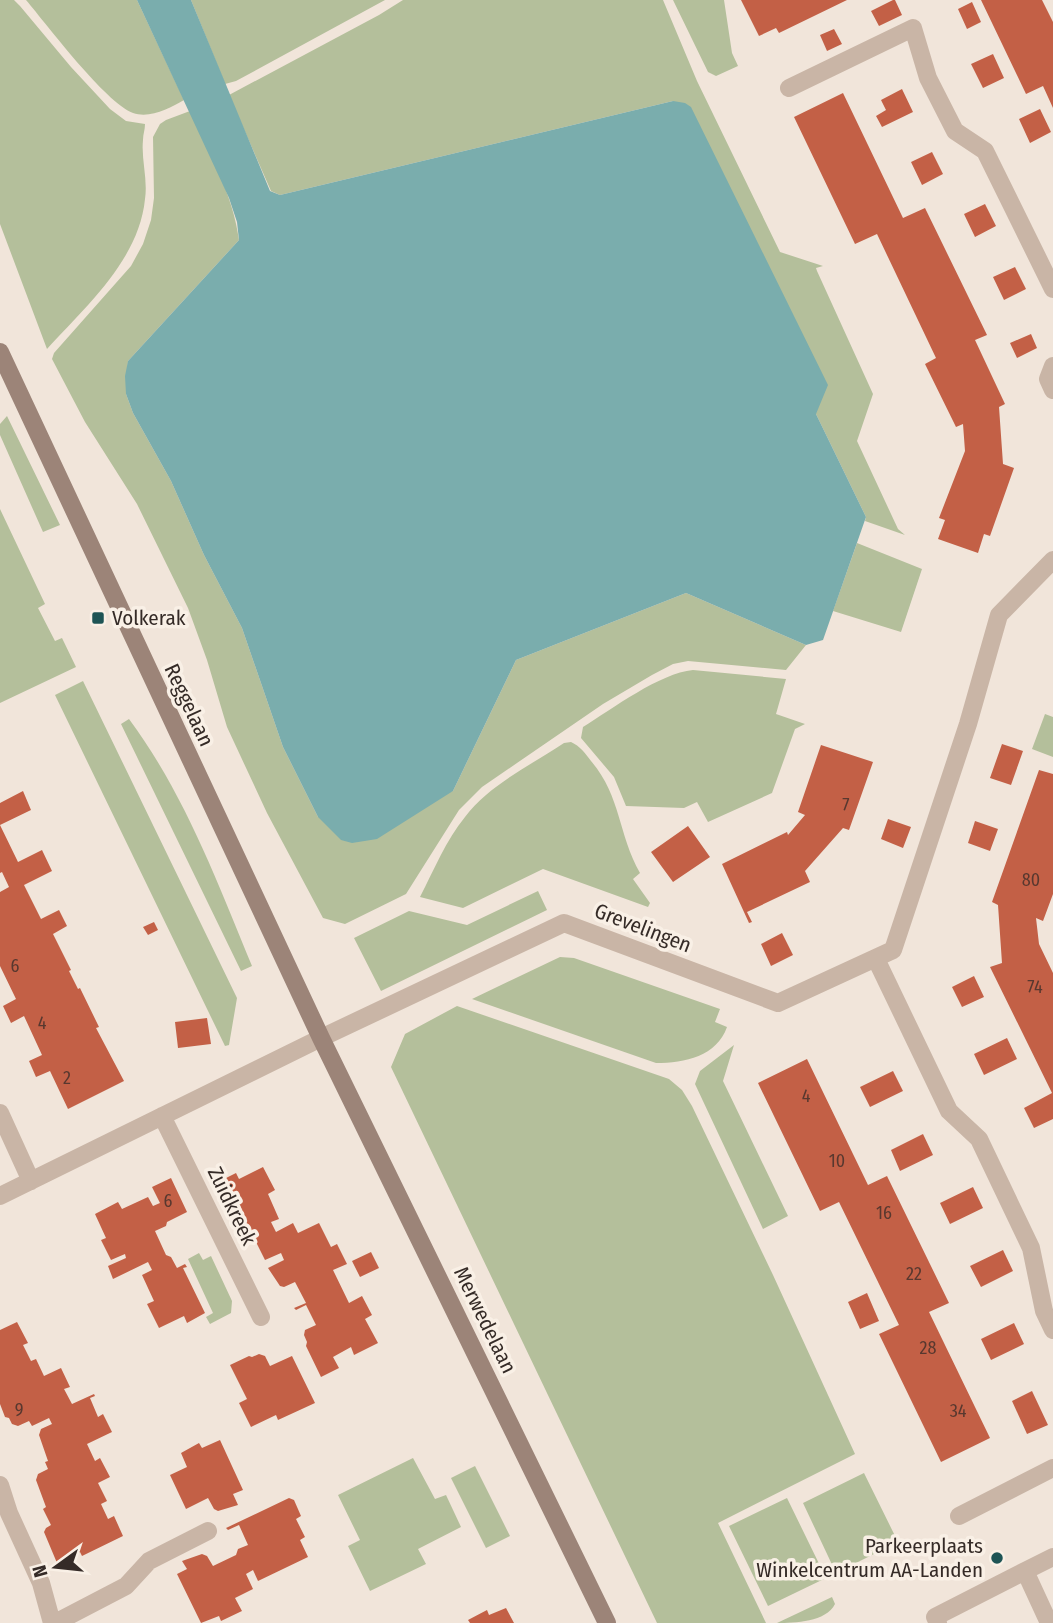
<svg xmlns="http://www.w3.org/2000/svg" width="1053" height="1623" font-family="'Fira Sans Condensed',sans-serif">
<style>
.green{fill:#b4bf9b}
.water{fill:#7aadad}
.building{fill:#c36046}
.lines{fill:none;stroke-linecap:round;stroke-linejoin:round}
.lane{stroke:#c9b5a6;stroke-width:18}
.street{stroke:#c9b5a6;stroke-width:18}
.secondary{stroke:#9c8478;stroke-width:18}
.poi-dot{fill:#1e5455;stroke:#f9f0e6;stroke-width:2.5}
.labels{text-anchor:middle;stroke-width:7;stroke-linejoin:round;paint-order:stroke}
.number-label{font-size:18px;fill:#58382f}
.poi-label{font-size:21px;fill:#352b27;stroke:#f9f0e6;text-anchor:start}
.street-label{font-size:21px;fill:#352b27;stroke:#f9f0e6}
</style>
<rect width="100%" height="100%" fill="#f1e5da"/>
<path class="green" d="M0,0H14L20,6L71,67L110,109L126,121L145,124C145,130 143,134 143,140C141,159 148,179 145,199C139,260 86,306 47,349L0,224Z
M26,0H137L184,100C170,108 150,119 133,113C105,102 48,26 26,0Z
M191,0H385L236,81L225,84Z
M403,0H663L697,81L780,252L823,266L816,268L817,271L873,394L857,441L898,529L905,535L865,521L866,517L816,414L673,101L280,195L271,191L229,95L379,15Z
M673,0H724L732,53L738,66L716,76L708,72Z
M190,111C209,152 233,194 239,240L128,361L126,394L133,413L171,481L204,555L242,628L283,747L318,817L453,791L516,660L686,593L806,645L786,670L688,661L673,664L652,675L603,704L482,787L459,810L406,894L345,924L323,918L267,813L227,727L207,660L188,608L137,504L85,422L52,359L54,353L131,266L143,244L151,220L154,198L153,137L160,124L166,120Z
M7,416L60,525L43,532L0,435V424Z
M0,509L45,604L38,608L55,641L62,638L76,667L0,703Z
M857,543L922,569L901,632L833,611Z
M693,670L786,679L776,714L805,724L795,729L772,793L708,822L697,802L684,808L626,806L614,777L581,738L583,727C612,709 660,673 693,670Z
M83,681L237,998L229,1045L225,1046L55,695Z
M1045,714L1053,717V757L1032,749Z
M129,719C184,793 217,881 252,966L241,971L121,724Z
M571,742C580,746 585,753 591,761C621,796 618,834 640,873L633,879L650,903L648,907L543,869L463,908L420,897C434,870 446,840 465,817C489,785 531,765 564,743Z
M538,891L547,910L381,991L354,938L409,911L467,925Z
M560,957L574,958L720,1009L715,1022L727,1027C717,1056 685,1063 656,1063L472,999Z
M457,1006L669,1079L682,1090L692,1106L773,1275L855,1454L718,1523L766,1623H657L391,1067L405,1034Z
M734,1045L723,1081L788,1216L763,1229L695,1084L700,1071Z
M199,1253L203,1260L211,1256L232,1301L231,1313L210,1324L206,1317L213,1313L188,1259Z
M413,1458L435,1499L446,1495L461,1527L418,1549L426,1564L370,1591L348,1546L360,1540L338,1495Z
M475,1466L510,1536L486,1548L451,1478Z
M864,1473L898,1542L836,1573L803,1503Z
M787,1498L826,1578L768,1606L729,1526Z
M832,1597L835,1604C826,1622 795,1623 777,1623Z"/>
<path class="water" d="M137,0H191L270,191L280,195L673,101L685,103L691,107L828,385L816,414L866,517L823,640L806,645L686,593L516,660L453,791L377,839L352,843L341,840L318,817L283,747L242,628L204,555L171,481L133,413L126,394L125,376L128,361L239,240L237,222L229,198Z"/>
<path class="building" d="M741,0H847L779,33L776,28L759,36Z
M893,0H895L902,15L879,26L871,11Z
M981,0H1042L1053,22V108L1043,86L1026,94Z
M972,2L981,22L967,29L958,9Z
M834,29L842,44L827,51L820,35Z
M993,54L1004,78L983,88L971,64Z
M902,89L913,112L882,127L876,116L886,110L881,100Z
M843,93L903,218L925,208L987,335L975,340L1005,404L999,407L1003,464L1014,468L990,536L984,534L978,553L938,539L945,520L939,518L965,451L963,424L956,427L925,364L936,358L877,234L855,244L794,117Z
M1040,109L1051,132L1030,143L1019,119Z
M932,152L943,174L922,185L911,162Z
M985,204L996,226L975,237L964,214Z
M1015,267L1026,289L1004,300L993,277Z
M1031,334L1037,348L1017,358L1010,343Z
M1002,744L1023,751L1011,785L990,778Z
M821,745L873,762L849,830L843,828L805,871L810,882L747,912L752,922L749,923L722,864L787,832L788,835L805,815L798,812Z
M1039,770L1053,774V894L1043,921L1036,918L1039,944L1053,973V1119L1034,1128L1024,1108L1052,1093L990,967L1002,963L998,905L992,902Z
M23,791L31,810L0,825V803Z
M888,819L911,827L903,848L881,839Z
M975,821L998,829L990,851L968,843Z
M0,825L18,862L42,850L52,871L24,885L41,919L59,910L67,926L53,934L71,970L69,971L78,989L80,988L99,1027L96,1028L124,1081L68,1109L50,1071L36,1077L29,1061L42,1055L24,1016L11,1023L3,1006L16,999L0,966V892L9,887L2,872L0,873Z
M688,826L710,857L673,882L651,852Z
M154,922L158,930L148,935L143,927Z
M782,933L793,955L771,966L761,944Z
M974,976L984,997L962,1007L952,987Z
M207,1018L211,1044L178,1048L175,1022Z
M1007,1038L1017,1059L984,1075L974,1054Z
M807,1059L868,1185L887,1176L949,1303L929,1312L990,1438L941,1462L879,1334L899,1325L839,1202L820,1211L758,1083Z
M893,1071L903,1091L870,1107L860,1087Z
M923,1134L933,1155L900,1171L891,1150Z
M263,1167L275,1190L268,1194L279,1219L271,1222L276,1232L293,1223L298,1233L319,1223L331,1247L337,1244L347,1264L333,1270L349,1303L362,1296L372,1315L365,1319L378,1343L354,1355L351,1347L333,1357L339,1368L321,1377L306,1346L307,1342L304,1335L305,1330L316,1325L306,1305L296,1310L294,1308L306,1303L295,1282L284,1287L280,1286L268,1268L284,1260L281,1253L265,1260L255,1240L250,1239L245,1227L239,1229L216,1183L236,1173L239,1179Z
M171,1178L187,1212L167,1222L166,1226L155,1231L166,1255L171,1257L177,1268L185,1264L187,1267L183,1268L205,1313L187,1323L184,1316L159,1328L147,1304L154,1301L142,1275L152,1270L148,1262L113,1279L108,1266L126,1258L125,1254L111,1260L101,1240L106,1238L95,1214L118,1202L122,1209L148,1197L153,1206L160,1203L152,1187Z
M973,1187L983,1208L950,1224L940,1203Z
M1003,1250L1013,1271L981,1287L970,1266Z
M371,1252L379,1268L360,1277L352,1261Z
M867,1293L879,1321L860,1329L848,1302Z
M17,1322L28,1343L23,1345L31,1361L36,1359L44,1376L61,1368L70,1387L64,1389L72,1404L94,1394L95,1396L90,1398L98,1417L103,1414L112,1432L87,1444L95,1461L100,1458L110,1477L98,1483L107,1501L101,1504L108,1519L114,1516L123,1536L82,1556L80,1552L57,1563L44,1532L46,1528L51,1525L43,1509L46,1507L36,1480L38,1474L48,1469L45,1462L48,1461L39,1435L41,1429L52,1424L49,1418L32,1426L29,1421L18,1426L12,1424L9,1418L5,1417L0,1404V1330Z
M1014,1323L1024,1344L991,1360L981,1339Z
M259,1354L265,1356L270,1366L292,1356L315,1403L278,1420L276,1415L251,1427L239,1403L247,1399L230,1365L249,1356L252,1357Z
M1032,1391L1048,1425L1027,1434L1012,1401Z
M220,1440L243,1490L233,1494L238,1505L218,1511L214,1509L208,1498L186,1509L170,1475L187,1467L181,1453L199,1443L202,1448Z
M289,1498L294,1500L301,1516L296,1519L305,1537L300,1540L308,1557L258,1581L253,1570L246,1574L253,1589L235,1598L242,1611L221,1621L219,1616L201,1623L177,1574L187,1569L182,1561L202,1554L207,1556L213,1566L236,1555L238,1549L248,1545L239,1525L228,1530L226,1528Z
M506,1608L514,1623H470L468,1620L487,1610L489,1615Z"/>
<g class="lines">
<path class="lane" d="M1025,1571L1053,1557
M938,1623L935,1617L1025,1571L1049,1623"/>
<path class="street" d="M789,88L913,28L928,78L955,131L985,151L1053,289
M1053,366L1048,379L1053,390
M876,959L949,1111L979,1139L1031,1248L1044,1311L1053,1330
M0,1113L31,1181
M162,1116L261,1317
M0,1196L321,1038L564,923L778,1003L893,950L968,724L999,615L1053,560
M0,1485L9,1513L41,1583L52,1623
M959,1516L1053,1468
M55,1623L126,1586L149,1561L208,1531"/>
<path class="secondary" d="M0,352L321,1038L607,1623"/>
</g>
<g class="poi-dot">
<rect x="91" y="611" width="14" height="14" rx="3.5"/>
<circle cx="997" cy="1558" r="7"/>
</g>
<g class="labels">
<g class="number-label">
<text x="846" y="811">7</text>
<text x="1031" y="886">80</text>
<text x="15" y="972">6</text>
<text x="1035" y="993">74</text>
<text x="42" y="1029">4</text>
<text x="67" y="1084">2</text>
<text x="806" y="1102">4</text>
<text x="837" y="1167">10</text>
<text x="168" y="1207">6</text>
<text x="884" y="1219">16</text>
<text x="914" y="1280">22</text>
<text x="928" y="1354">28</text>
<text x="19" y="1416">9</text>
<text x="958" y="1417">34</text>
</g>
<g class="poi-label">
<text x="112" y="625">Volkerak</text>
<text x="983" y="1553" text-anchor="end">Parkeerplaats<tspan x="983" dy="24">Winkelcentrum AA-Landen</tspan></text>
</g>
<g class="street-label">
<text transform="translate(189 705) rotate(65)" y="7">Reggelaan</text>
<text transform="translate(643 928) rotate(21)" y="7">Grevelingen</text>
<text transform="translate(232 1206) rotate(64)" y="7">Zuidkreek</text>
<text transform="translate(485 1320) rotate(64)" y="7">Merwedelaan</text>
</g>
</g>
<g transform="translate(56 1567) rotate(255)" stroke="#f9f0e6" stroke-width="5" paint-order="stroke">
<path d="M0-5L12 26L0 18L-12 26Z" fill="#352b27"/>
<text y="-10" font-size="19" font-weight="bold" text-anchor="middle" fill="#352b27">N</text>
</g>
</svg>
